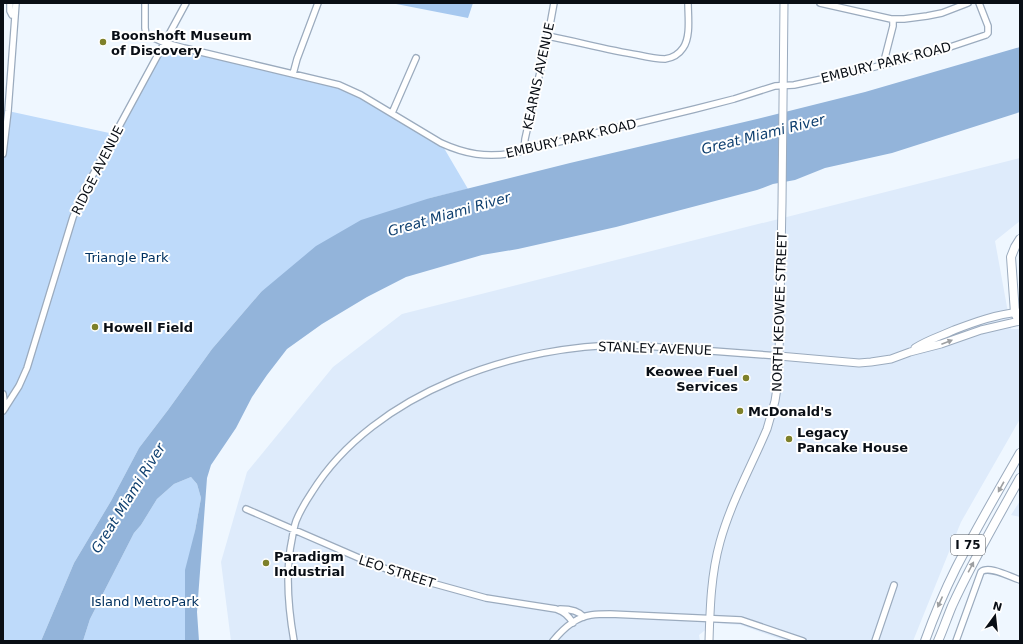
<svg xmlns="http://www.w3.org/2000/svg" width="1023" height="644" font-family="'DejaVu Sans',sans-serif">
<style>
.built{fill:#deebfb}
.green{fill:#bedafa}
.forest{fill:#a6c8ef}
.water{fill:#93b4da}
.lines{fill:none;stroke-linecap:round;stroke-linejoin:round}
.minor-casing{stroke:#9babbe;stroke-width:8}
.major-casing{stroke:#9babbe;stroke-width:9}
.highway-casing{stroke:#9babbe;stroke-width:10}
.minor{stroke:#fff;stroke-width:5.5}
.major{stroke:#fff;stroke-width:7}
.highway{stroke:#fff;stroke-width:8}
.oneway{fill:#9d9fa1}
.poi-dot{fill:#7d802a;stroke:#fff;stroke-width:1.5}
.labels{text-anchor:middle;stroke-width:4;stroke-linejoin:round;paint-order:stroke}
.shield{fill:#fff;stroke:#53565b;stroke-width:1}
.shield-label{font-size:12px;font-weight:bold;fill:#090e15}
.poi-label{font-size:13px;font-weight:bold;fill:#090e15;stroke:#fff;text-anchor:start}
.street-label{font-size:13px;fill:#090e15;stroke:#fff}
.park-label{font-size:13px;fill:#003160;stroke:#fff}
.water-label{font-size:14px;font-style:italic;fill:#0e3f6f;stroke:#fff}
</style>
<rect width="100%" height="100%" fill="#eff7ff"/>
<path class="built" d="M1020,158V221L995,241L1011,329H1020V419L961,522L913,641H786L741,625L714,623L699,635L700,641H231L221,562L247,472L333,367L402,314Z
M1020,501V517L1011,515Z"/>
<path class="green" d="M165,43L339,85L441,143L468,189L430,198L261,292L212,349L168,410L139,448L111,501L74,563L41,641H3V155L8,111L114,134Z
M191,477L197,484L201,498L195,531L185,630V641H83L90,619L134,533L141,525L157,499L174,484Z"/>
<path class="forest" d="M391,3H473L468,18Z"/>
<path class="water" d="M1020,47V112L892,153L825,168L795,180L773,184L757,190L616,227L518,249L482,255L406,277L367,297L322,324L287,349L267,375L252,397L236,428L211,465L207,478L197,612L199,641H185V570L195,531L201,498L197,484L191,477L174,484L157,499L141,525L134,533L90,619L83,641H41L74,563L111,501L139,448L168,410L212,349L261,292L316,246L361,220L430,198L570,163L757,119L865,92Z"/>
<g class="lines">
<g class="minor-casing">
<path id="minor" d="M10,3V11L12,15
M145,3V28L146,34L154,38L165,43L184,48L339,85L361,95L441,143C465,154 487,158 513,153L695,109L734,99L775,86L794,85L859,71L944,49L986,35L988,33V26L979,3
M820,3L891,19H904L927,16L942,13L968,3
M548,36C578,42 608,50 638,55C647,57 656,59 665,59C672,58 679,54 683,48C691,37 688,16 688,3
M883,65L893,26V19
M293,74L297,59L318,3
M392,113L416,58
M524,150L525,139L548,36L554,3
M3,154L8,111L16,3
M3,394L5,408
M3,411L19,386L27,368L73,217L83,193L186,3
M246,509L359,558L399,574L486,598L556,609C564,612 568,615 573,623
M560,609C569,609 578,610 584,617
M294,641C288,607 285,572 292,539C293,533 294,527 296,521C300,511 306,501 312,492C374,392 519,343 632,345L779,356
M553,641C562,630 576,617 591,615C598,614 604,614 610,614L741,620L803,641
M875,641L894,585
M956,641L981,572C989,565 1010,577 1020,580"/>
</g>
<g class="major-casing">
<path id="major" d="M915,348C927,340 941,336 954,330C975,322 997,314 1020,312
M779,356L859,363L871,362L891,359L910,352L941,344L981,330L1020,321
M709,641C710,608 711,574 720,542C731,502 751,467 767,429L775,401L777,388L779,356L782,203L784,3"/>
</g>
<g class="highway-casing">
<path id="highway" d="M1019,321L1015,313L1011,257L1015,247L1020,239
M925,641C934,616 944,592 956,568C976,529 998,491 1020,453
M938,641C943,630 947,618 952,606C972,562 996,521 1020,478"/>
</g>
<use href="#minor" class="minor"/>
<use href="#major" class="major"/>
<use href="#highway" class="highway"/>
</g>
<defs><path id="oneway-solid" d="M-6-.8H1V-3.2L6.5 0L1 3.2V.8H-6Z"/></defs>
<g class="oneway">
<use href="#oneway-solid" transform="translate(947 342) rotate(-21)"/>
<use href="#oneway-solid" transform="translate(1001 487) rotate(119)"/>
<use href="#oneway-solid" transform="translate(971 567) rotate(-62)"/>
<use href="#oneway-solid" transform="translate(940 602) rotate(114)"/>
</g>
<g class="poi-dot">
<circle cx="103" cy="42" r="4"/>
<circle cx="95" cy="327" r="4"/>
<circle cx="746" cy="378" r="4"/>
<circle cx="740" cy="411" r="4"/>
<circle cx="789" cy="439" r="4"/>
<circle cx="266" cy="563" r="4"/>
</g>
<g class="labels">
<rect class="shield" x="951" y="535" width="34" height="20" rx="3"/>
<g class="shield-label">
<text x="968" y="549">I 75</text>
</g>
<g class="poi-label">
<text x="111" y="40">Boonshoft Museum<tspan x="111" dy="15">of Discovery</tspan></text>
<text x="103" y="332">Howell Field</text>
<text x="738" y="376" text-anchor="end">Keowee Fuel<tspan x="738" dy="15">Services</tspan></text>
<text x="748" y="416">McDonald's</text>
<text x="797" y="437">Legacy<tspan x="797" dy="15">Pancake House</tspan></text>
<text x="274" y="561">Paradigm<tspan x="274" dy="15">Industrial</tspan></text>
</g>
<g class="street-label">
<text transform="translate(886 62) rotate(-14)" y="5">EMBURY PARK ROAD</text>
<text transform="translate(538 76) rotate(-78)" y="5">KEARNS AVENUE</text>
<text transform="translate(571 138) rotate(-13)" y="5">EMBURY PARK ROAD</text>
<text transform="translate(97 170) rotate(-63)" y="5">RIDGE AVENUE</text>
<text transform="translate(779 312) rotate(-88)" y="5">NORTH KEOWEE STREET</text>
<text transform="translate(655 348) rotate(2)" y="5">STANLEY AVENUE</text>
<text transform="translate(397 571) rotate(18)" y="5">LEO STREET</text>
</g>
<g class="park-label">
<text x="127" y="262">Triangle Park</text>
<text x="145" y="606">Island MetroPark</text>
</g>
<g class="water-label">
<text transform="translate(763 134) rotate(-14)" y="5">Great Miami River</text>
<text transform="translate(449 214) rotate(-16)" y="5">Great Miami River</text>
<text transform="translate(128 498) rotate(-58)" y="5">Great Miami River</text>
</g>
</g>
<rect width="1023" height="644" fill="none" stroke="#090e15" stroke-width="8"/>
<g transform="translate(995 616) rotate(15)" stroke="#ffffff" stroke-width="3" paint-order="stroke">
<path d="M0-3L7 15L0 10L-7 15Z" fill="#090e15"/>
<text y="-6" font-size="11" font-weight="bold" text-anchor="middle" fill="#090e15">N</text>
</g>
</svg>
